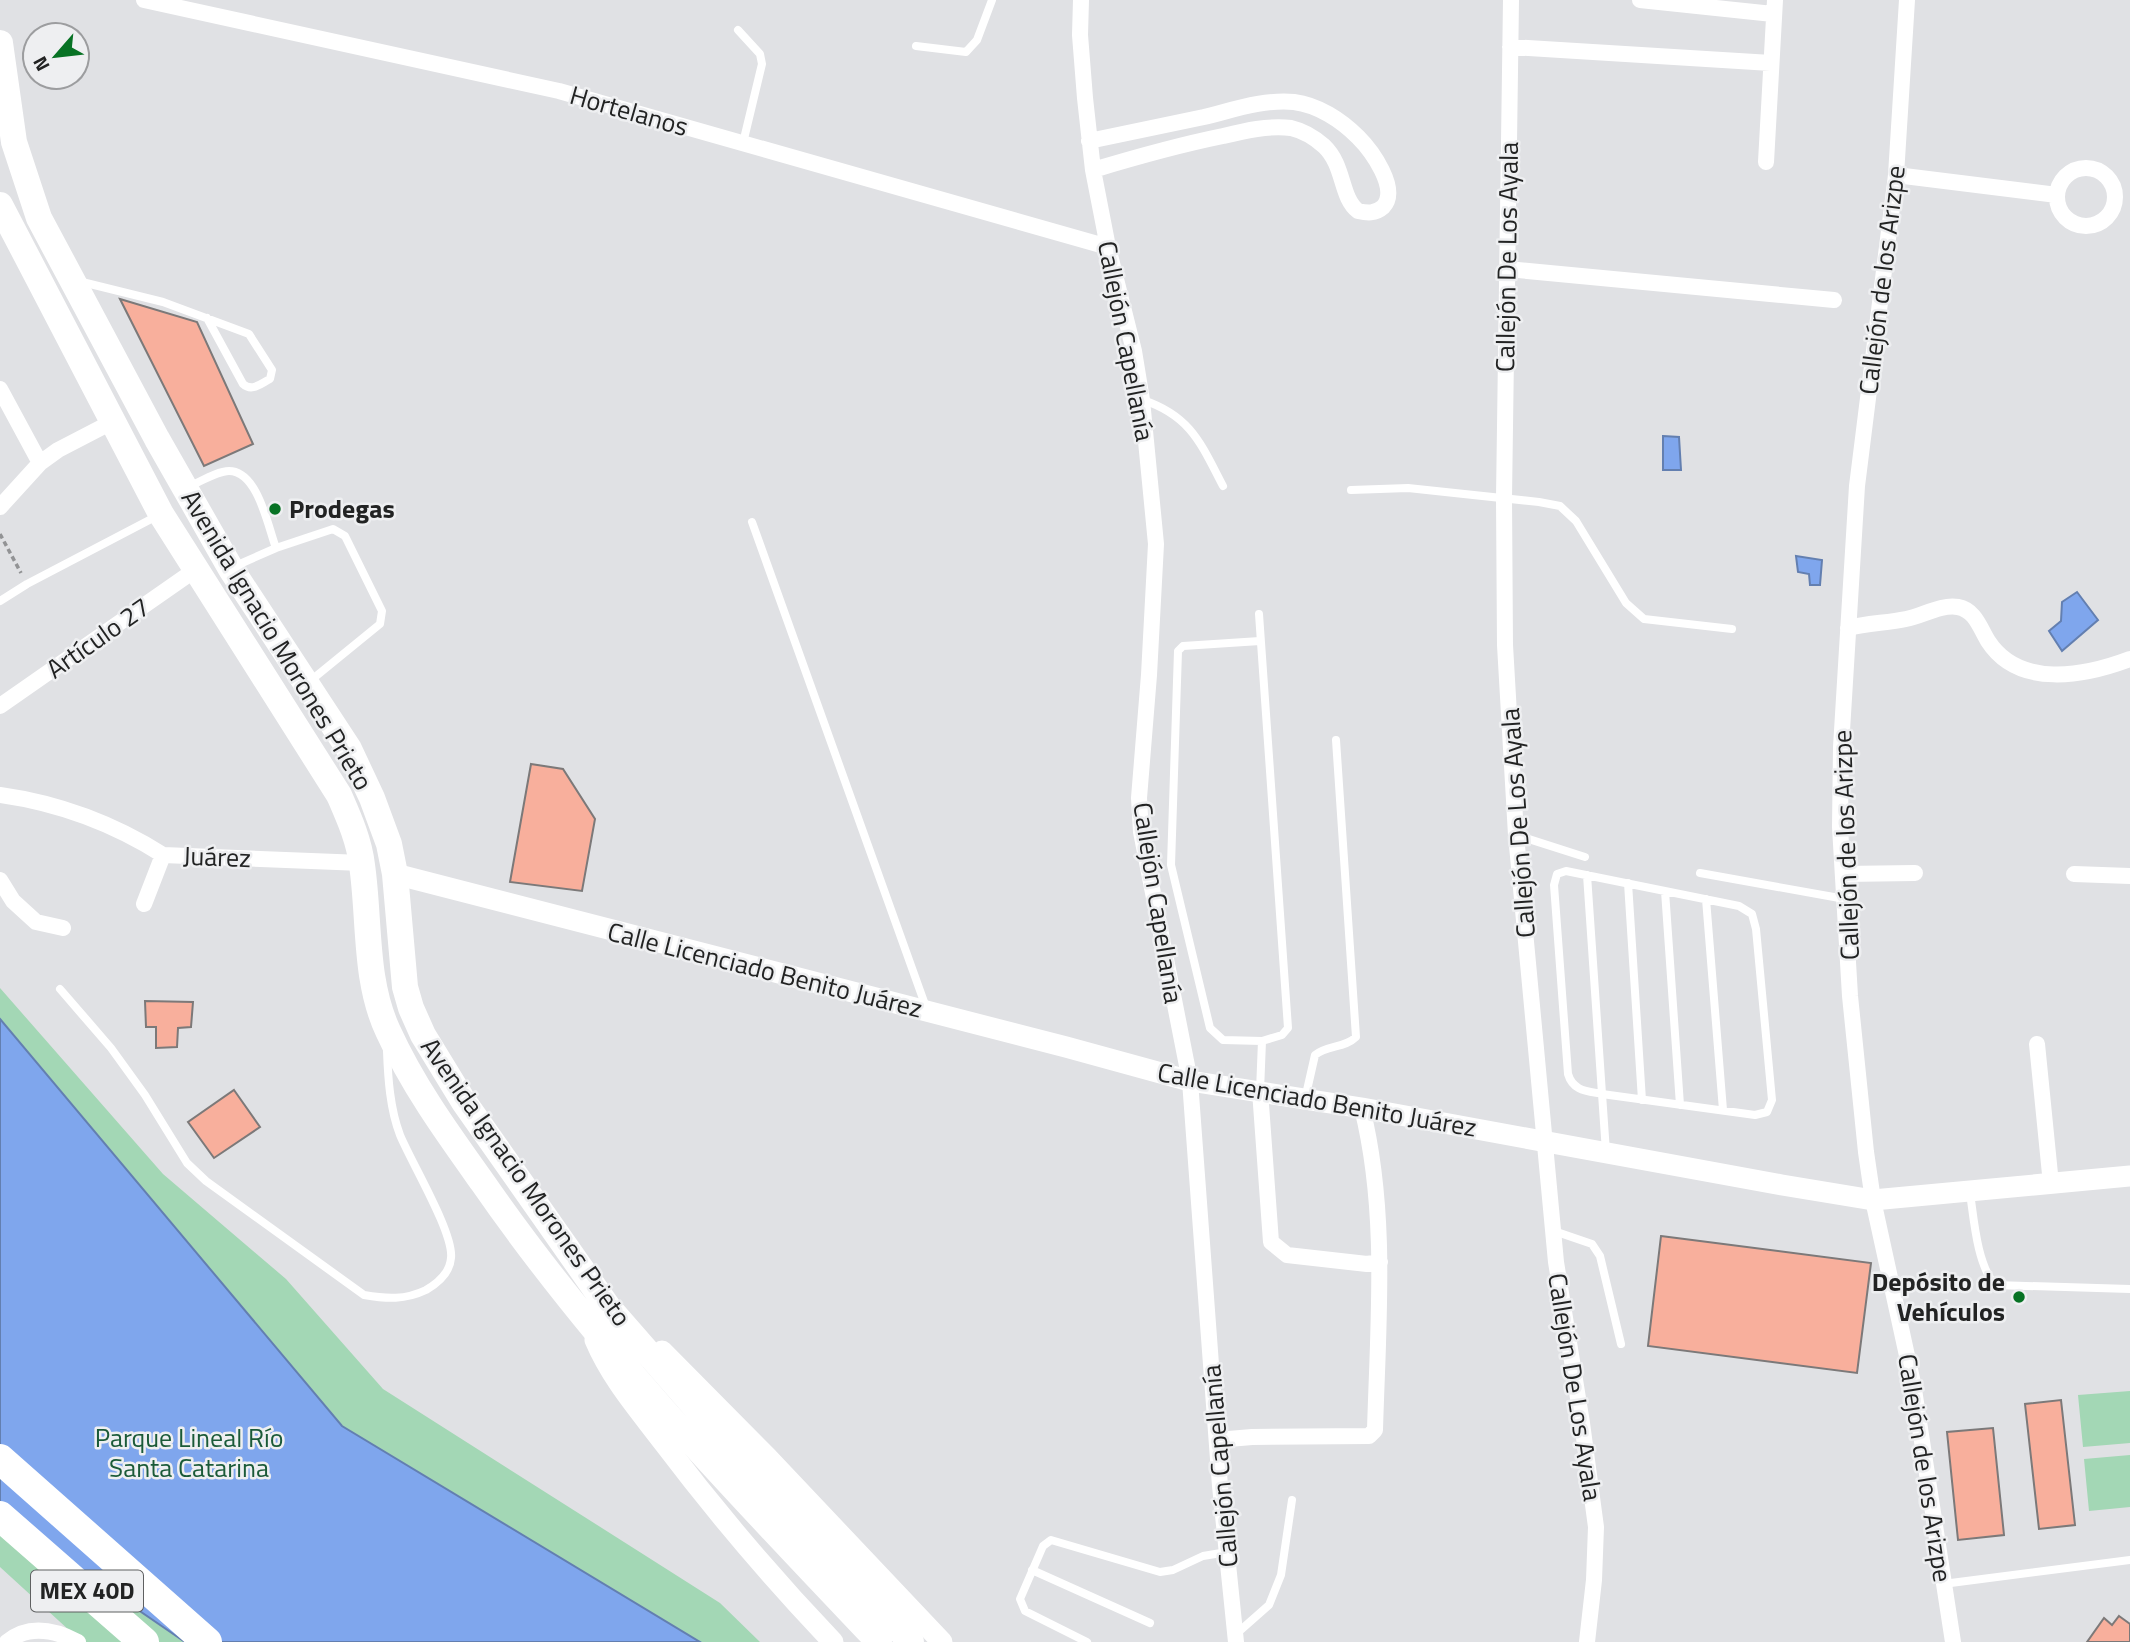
<svg xmlns="http://www.w3.org/2000/svg" width="2130" height="1642" font-family="'Titillium Web',sans-serif">
<style>
.green{fill:#a3d7b5}
.water{fill:#7fa6ed;stroke:#637fb0;stroke-width:2}
.building{fill:#f8af9c;stroke:#7c7979;stroke-width:2}
.lines{fill:none;stroke-linecap:round;stroke-linejoin:round}
.path{stroke:#929395;stroke-width:3.5;stroke-dasharray:5 3.5;stroke-linecap:butt}
.service{stroke:#fff;stroke-width:8}
.minor{stroke:#fff;stroke-width:16}
.tertiary{stroke:#fff;stroke-width:21}
.primary{stroke:#fff;stroke-width:26}
.motorway{stroke:#fff;stroke-width:30}
.poi-dot{fill:#077224;stroke:#eeeff1;stroke-width:2.5}
.labels{text-anchor:middle;stroke-width:5;stroke-linejoin:round;paint-order:stroke}
.shield{fill:#eeeff1;stroke:#5f6061;stroke-width:2}
.shield-label{font-size:24px;font-weight:bold;fill:#222323}
.street-label{font-size:26px;fill:#222323;stroke:#eeeff1}
.poi-label{font-size:26px;font-weight:bold;fill:#222323;stroke:#eeeff1;text-anchor:start}
.park-label{font-size:26px;fill:#1a5a38;stroke:#eeeff1}
</style>
<rect width="100%" height="100%" fill="#e0e1e4"/>
<path class="green" d="M0,988L163,1174L286,1279L383,1389L720,1603L760,1642H82L0,1567Z
M2130,1391V1443L2083,1447L2078,1395Z
M2130,1455V1507L2089,1511L2084,1459Z"/>
<path class="water" d="M1663,436L1679,437L1681,470H1663Z
M1796,556L1822,560L1820,585H1810L1809,574L1798,572Z
M2077,592L2098,620L2062,651L2049,631L2061,621L2062,602Z
M0,1019L342,1426L700,1642H185L20,1529L0,1505Z"/>
<path class="building" d="M120,299L197,322L253,444L204,466Z
M531,764L563,769L595,819L582,891L510,882Z
M145,1001L193,1002L191,1027L178,1028L177,1047L156,1048V1027H146Z
M234,1090L260,1127L214,1158L188,1122Z
M1661,1236L1871,1263L1857,1373L1648,1346Z
M2061,1400L2075,1525L2039,1529L2025,1404Z
M1993,1428L2004,1535L1958,1540L1947,1432Z
M2119,1616L2130,1624V1642H2087L2104,1618L2112,1625Z"/>
<g class="lines">
<path class="path" d="M0,534L21,573"/>
<path class="service" d="M738,30L760,54L762,64L743,143
M916,46L966,52L977,40L992,0
M78,281L163,302L249,334L272,370L270,379C260,384 252,392 243,384L207,318
M1143,400C1191,416 1201,444 1223,486
M188,487C200,482 217,471 229,471C258,471 268,527 276,548L233,567
M1351,490L1408,488L1539,502L1560,506L1576,521L1626,603L1644,619L1732,629
M752,522L927,1010
M276,548L333,529L345,536L382,611L380,624L315,677
M0,601L27,584L157,516
M1259,614L1288,1028L1282,1035L1262,1041
M1260,641L1183,646L1178,651L1171,865L1210,1028L1223,1040L1262,1041L1260,1091
M1516,835L1585,857
M1566,871L1739,906L1752,914L1756,929L1772,1100L1767,1112L1755,1115L1602,1094C1587,1091 1573,1091 1568,1074L1554,885L1557,874Z
M1700,873L1845,899
M1587,875L1606,1152
M1628,883L1642,1100
M1665,891L1680,1105
M1706,899L1723,1110
M60,989L111,1048L145,1095L187,1163L206,1181L364,1295C387,1299 405,1300 426,1290C438,1283 450,1272 451,1258C454,1233 411,1162 400,1135C390,1109 388,1078 387,1051
M1305,1099L1315,1055C1327,1045 1345,1048 1356,1037L1336,740
M1970,1193C1974,1220 1977,1264 1995,1285L2130,1289
M1554,1231L1592,1244L1600,1256L1621,1344
M1032,1570L1150,1623
M1943,1584L2130,1560
M1235,1635L1269,1605L1281,1575L1292,1500
M1087,1642L1025,1611L1020,1599L1043,1546L1051,1540L1160,1572L1173,1570L1203,1556L1227,1552"/>
<path class="minor" d="M144,0L559,91L1108,247
M1081,0L1080,35L1085,98L1093,170L1108,247L1134,351L1142,400L1156,544L1149,675L1139,798L1141,832L1190,1081L1220,1486L1236,1642
M1511,0L1504,498L1505,645L1516,835L1556,1262L1582,1423L1596,1527L1594,1580L1587,1642
M1640,0L1773,14
M1907,0L1896,175L1857,486L1841,747L1840,827L1850,996L1866,1152L1873,1200L1913,1383L1953,1642
M1510,47L1771,63
M1089,141C1128,133 1166,125 1204,117C1233,110 1264,99 1294,102C1318,105 1341,120 1358,137C1371,150 1400,189 1383,207C1375,214 1367,213 1358,211C1340,197 1345,166 1324,146C1315,138 1304,131 1291,128C1269,125 1244,131 1223,136C1179,145 1136,157 1093,170
M1766,162L1775,0
M2057 197a29 29 0 1 1 58 0a29 29 0 1 1-58 0Z
M1896,175L2057,195
M1507,269L1834,300
M0,389L40,463
M0,507L40,463L58,450L112,422
M1848,628C1867,623 1887,623 1906,619C1922,616 1941,604 1958,607C1975,610 1980,628 1988,641C2019,689 2085,676 2130,659
M0,706L195,570
M0,795C57,803 114,824 163,855L362,863
M1844,874L1915,873
M2074,874L2130,876
M0,880L13,901L36,922L63,928
M144,904L163,855
M2037,1044L2051,1184
M1260,1091L1271,1242L1287,1255L1367,1264L1380,1262
M1217,1440L1252,1437L1369,1436L1375,1430C1378,1323 1388,1213 1362,1108
M7,1642C29,1624 55,1630 78,1642"/>
<path class="tertiary" d="M395,874L1066,1047L1190,1081L1362,1108L1782,1185L1873,1200L2130,1176
M595,1340C611,1378 638,1409 663,1442C716,1512 772,1578 833,1642
M662,1351L768,1458L942,1642"/>
<path class="primary" d="M0,43L14,142L39,218L157,439L231,569L349,749L372,798L389,844L395,874L405,987L411,1008L423,1035L464,1102L608,1307L779,1503L911,1642
M0,205L161,514L339,795C349,818 359,840 362,865C370,920 364,980 388,1031C413,1086 448,1134 483,1183C598,1349 740,1496 879,1642"/>
<path class="motorway" d="M0,1459L207,1642
M0,1516L144,1642"/>
</g>
<g class="poi-dot">
<circle cx="275" cy="509" r="7"/>
<circle cx="2019" cy="1297" r="7"/>
</g>
<g class="labels">
<rect class="shield" x="31" y="1570.5" width="112" height="41" rx="5"/>
<g class="shield-label">
<text x="87" y="1599">MEX 40D</text>
</g>
<g class="street-label">
<text transform="translate(629 111) rotate(16)" y="9">Hortelanos</text>
<text transform="translate(1507 257) rotate(-89)" y="9">Callejón De Los Ayala</text>
<text transform="translate(1882 280) rotate(-83)" y="9">Callejón de los Arizpe</text>
<text transform="translate(1126 341) rotate(79)" y="9">Callejón Capellanía</text>
<text transform="translate(98 638) rotate(-35)" y="9">Artículo 27</text>
<text transform="translate(277 640) rotate(59)" y="9">Avenida Ignacio Morones Prieto</text>
<text transform="translate(1518 823) rotate(-94)" y="9">Callejón De Los Ayala</text>
<text transform="translate(1846 845) rotate(-92)" y="9">Callejón de los Arizpe</text>
<text transform="translate(217 857) rotate(2)" y="9">Juárez</text>
<text transform="translate(1158 903) rotate(81)" y="9">Callejón Capellanía</text>
<text transform="translate(765 970) rotate(14)" y="9">Calle Licenciado Benito Juárez</text>
<text transform="translate(1317 1100) rotate(10)" y="9">Calle Licenciado Benito Juárez</text>
<text transform="translate(526 1182) rotate(55)" y="9">Avenida Ignacio Morones Prieto</text>
<text transform="translate(1575 1387) rotate(81)" y="9">Callejón De Los Ayala</text>
<text transform="translate(1220 1466) rotate(-95)" y="9">Callejón Capellanía</text>
<text transform="translate(1925 1468) rotate(81)" y="9">Callejón de los Arizpe</text>
</g>
<g class="poi-label">
<text x="289" y="518">Prodegas</text>
<text x="2005" y="1291" text-anchor="end">Depósito de<tspan x="2005" dy="30">Vehículos</tspan></text>
</g>
<g class="park-label">
<text x="189" y="1447">Parque Lineal Río<tspan x="189" dy="30">Santa Catarina</tspan></text>
</g>
</g>
<g transform="translate(56 56) rotate(242)"><circle r="33" fill="#eeeff1" stroke="#9c9d9f" stroke-width="2"/>
<path d="M0-5L12 26L0 18L-12 26Z" fill="#077224"/>
<text y="-10" font-size="19" font-weight="bold" text-anchor="middle" fill="#222323">N</text>
</g>
</svg>
